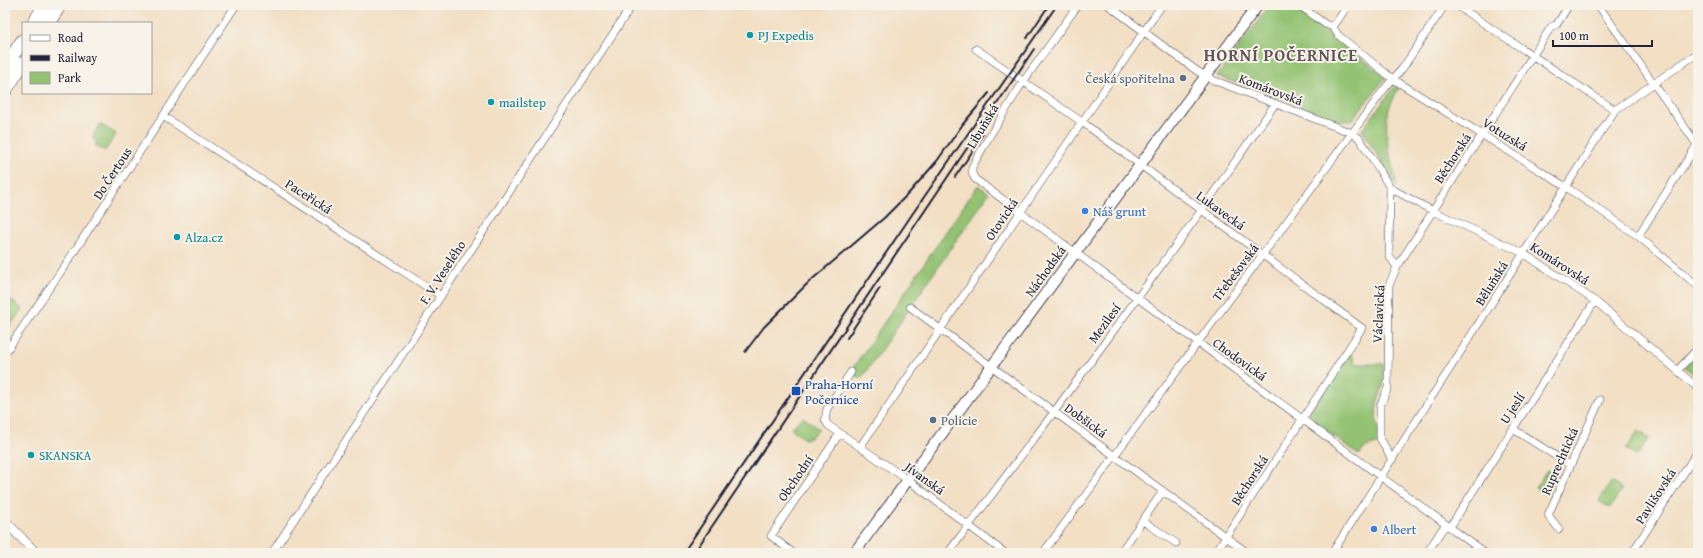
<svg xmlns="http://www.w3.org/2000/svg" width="1703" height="558" font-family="'Gentium Book Plus',serif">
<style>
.green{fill:#93c272;stroke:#5a7256}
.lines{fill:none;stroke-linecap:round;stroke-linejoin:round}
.minor-casing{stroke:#413e50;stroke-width:8}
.tertiary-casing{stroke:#413e50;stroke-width:10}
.secondary-casing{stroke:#413e50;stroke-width:12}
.motorway-casing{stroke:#413e50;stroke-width:14}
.minor{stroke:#fff;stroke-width:7}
.tertiary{stroke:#fff;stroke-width:9}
.secondary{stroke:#fff;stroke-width:10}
.motorway{stroke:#fff;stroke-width:13}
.rail{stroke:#22223b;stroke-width:2}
.culture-dot{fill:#0f9aa8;stroke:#f7f3e8;stroke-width:1.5}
.service-dot{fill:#5c6f8a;stroke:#f7f3e8;stroke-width:1.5}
.shop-dot{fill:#3f7fe0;stroke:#f7f3e8;stroke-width:1.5}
.transit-dot{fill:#1a4fb4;stroke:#f7f3e8;stroke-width:1.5}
.labels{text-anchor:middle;stroke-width:4;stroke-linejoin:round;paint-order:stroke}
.culture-label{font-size:13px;fill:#0d838f;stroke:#f7f3e8;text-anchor:start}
.service-label{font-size:13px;fill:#4e5e75;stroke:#f7f3e8;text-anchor:end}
.street-label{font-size:13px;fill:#22223b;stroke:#f7f3e8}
.shop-label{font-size:13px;fill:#366cbe;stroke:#f7f3e8;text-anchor:start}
.transit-label{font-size:13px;fill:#164399;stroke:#f7f3e8;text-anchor:start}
.district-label{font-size:17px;font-weight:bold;letter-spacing:1px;fill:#615358;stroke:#f7f3e8}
</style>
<rect width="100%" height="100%" fill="#f7f3e8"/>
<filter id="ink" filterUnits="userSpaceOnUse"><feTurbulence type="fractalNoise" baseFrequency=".025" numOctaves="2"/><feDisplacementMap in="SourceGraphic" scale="8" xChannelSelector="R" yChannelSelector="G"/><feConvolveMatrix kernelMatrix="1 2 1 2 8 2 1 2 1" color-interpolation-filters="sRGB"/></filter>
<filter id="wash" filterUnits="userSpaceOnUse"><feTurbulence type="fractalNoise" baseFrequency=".012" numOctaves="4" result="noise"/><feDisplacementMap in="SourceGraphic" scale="16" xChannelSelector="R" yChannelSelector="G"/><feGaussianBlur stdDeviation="0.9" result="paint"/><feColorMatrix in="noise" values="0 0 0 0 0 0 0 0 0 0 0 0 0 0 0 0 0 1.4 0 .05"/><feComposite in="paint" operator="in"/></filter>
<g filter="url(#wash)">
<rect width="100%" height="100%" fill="#f2dfc4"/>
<path class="green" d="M1270,5H1293L1386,77L1351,121H1341L1217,76Z
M1396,85L1400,87C1397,92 1394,96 1392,101C1380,126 1391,159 1397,185H1395L1362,130Z
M100,124L116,134L105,151L95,145L97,141L92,138Z
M978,185L989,193L861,379L851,372V371Z
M5,295L22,309L5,333Z
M1351,350L1355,364H1383L1384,383L1377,403L1376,417L1381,443L1366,447L1359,455L1307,416Z
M1698,353V378L1685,367Z
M803,417L819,429L810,438L804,439L791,428Z
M1638,431L1649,438L1637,456L1626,449Z
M1547,470L1558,476L1546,495L1535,488Z
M1611,482L1622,489L1610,508L1599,501Z"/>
</g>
<g filter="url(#ink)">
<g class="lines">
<g class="minor-casing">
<path id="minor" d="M1078,5L1023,82L989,137L972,167V173L975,179L1485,553
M1108,5L1197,71L1213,80L1352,133L1359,138L1374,161L1390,188L1389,256L1397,267L1389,285L1388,388L1380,406V438L1392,460
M1299,5L1325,24L1333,27L1338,35L1393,79L1566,187L1638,236L1698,286
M1456,5L1615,110
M1598,5L1698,146
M1333,27L1348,5
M976,49L1082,122L1362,328L1215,553
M163,116L441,296
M1390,188L1433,211L1523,253L1595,301L1698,388
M1638,236L1697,145
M1397,267L1551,27L1557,24L1569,5
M910,307L1248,553
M5,353L68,261L236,5
M1678,370L1698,348
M851,372L827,409L825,420L828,425L908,480L1005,553
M1513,429L1570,465
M860,447L1162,5
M1143,521L1176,543
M1559,529L1548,515L1600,400
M272,553L632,5
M793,553L771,536L840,433
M948,553L1054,412L1201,211L1275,104
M1043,553L1352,133L1385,88L1402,69L1445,5
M1120,553L1163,491
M1332,553L1615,110L1698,53
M1427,553L1443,528L1452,524L1595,301
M1632,553L1698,451"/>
</g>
<g class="tertiary-casing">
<path id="tertiary" d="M5,521L36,553"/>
</g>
<g class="secondary-casing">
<path id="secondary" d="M854,553L1258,5"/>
</g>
<g class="motorway-casing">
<path id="motorway" d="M34,23L45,5
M48,23L60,5
M5,67L23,40
M5,91L23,63"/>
</g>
<use href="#minor" class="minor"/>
<use href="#tertiary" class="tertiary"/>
<use href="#secondary" class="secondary"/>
<use href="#motorway" class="motorway"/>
<path class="rail" d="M1027,38L1049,5
M955,177L976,146L983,133
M847,338L880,288
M745,352L764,327L809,282L884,218L909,193L937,161L963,124L989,93
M683,553L913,213L1057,5
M694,553L1034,49"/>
</g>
</g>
<g class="culture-dot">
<circle cx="750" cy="35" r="4"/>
<circle cx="491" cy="102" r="4"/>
<circle cx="177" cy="237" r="4"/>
<circle cx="31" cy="455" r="4"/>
</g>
<g class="service-dot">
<circle cx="1183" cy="78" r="4"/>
<circle cx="933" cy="420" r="4"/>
</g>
<g class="shop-dot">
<circle cx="1085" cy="211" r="4"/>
<circle cx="1374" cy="529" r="4"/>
</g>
<rect class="transit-dot" x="791" y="386" width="10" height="10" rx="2"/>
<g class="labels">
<g class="culture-label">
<text x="758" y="40">PJ Expedis</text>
<text x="499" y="107">mailstep</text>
<text x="185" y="242">Alza.cz</text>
<text x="39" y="460">SKANSKA</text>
</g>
<g class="service-label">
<text x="1175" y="83">Česká spořitelna</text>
<text x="941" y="425" text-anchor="start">Policie</text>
</g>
<g class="street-label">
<text transform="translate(1271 89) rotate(21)" y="5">Komárovská</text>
<text transform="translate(982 126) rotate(-59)" y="5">Libuňská</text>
<text transform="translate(1505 134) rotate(32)" y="5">Votuzská</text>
<text transform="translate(1452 158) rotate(-57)" y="5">Běchorská</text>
<text transform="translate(112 173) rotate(-57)" y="5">Do Čertous</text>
<text transform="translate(309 196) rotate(33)" y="5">Paceřická</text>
<text transform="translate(1221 210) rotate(36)" y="5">Lukavecká</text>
<text transform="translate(1001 219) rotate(-56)" y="5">Otovická</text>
<text transform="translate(1560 263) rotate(33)" y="5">Komárovská</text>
<text transform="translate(1045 271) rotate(-54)" y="5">Náchodská</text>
<text transform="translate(442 272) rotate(-57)" y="5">F. V. Veselého</text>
<text transform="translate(1235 272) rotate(-53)" y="5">Třebešovská</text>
<text transform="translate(1491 283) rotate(-58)" y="5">Běluňská</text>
<text transform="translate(1378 314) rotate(-87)" y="5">Václavická</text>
<text transform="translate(1104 323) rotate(-54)" y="5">Mezilesí</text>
<text transform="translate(1240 359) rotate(36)" y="5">Chodovická</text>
<text transform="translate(1512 408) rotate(-57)" y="5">U jeslí</text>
<text transform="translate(1086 420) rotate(36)" y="5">Dobšická</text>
<text transform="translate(1559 461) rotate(-66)" y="5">Ruprechtická</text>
<text transform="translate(795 478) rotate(-56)" y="5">Obchodní</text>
<text transform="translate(925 478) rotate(36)" y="5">Jívanská</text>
<text transform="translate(1249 480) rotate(-57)" y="5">Běchorská</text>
<text transform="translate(1655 496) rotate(-57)" y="5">Pavlišovská</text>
</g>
<g class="shop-label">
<text x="1093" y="216">Náš grunt</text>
<text x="1382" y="534">Albert</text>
</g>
<g class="transit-label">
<text x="805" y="389">Praha-Horní<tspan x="805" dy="15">Počernice</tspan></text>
</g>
<g class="district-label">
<text x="1281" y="61">HORNÍ POČERNICE</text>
</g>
</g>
<rect width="1703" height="558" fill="none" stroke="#f7f3e8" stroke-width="20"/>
<rect x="22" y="22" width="130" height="72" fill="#f7f3e8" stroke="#a29fa3"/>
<rect x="30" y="35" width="20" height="6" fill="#ffffff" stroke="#a29fa3"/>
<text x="58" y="42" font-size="12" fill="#22223b">Road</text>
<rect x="30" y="55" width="20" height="6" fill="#22223b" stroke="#a29fa3"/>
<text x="58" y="62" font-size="12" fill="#22223b">Railway</text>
<rect x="30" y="72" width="20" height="12" fill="#93c272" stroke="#a29fa3"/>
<text x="58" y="82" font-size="12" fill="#22223b">Park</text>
<path d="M1553 40v6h99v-6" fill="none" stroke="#22223b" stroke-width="2"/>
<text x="1559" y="40" font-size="12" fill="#22223b" stroke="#f7f3e8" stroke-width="3" paint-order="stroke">100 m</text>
</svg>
